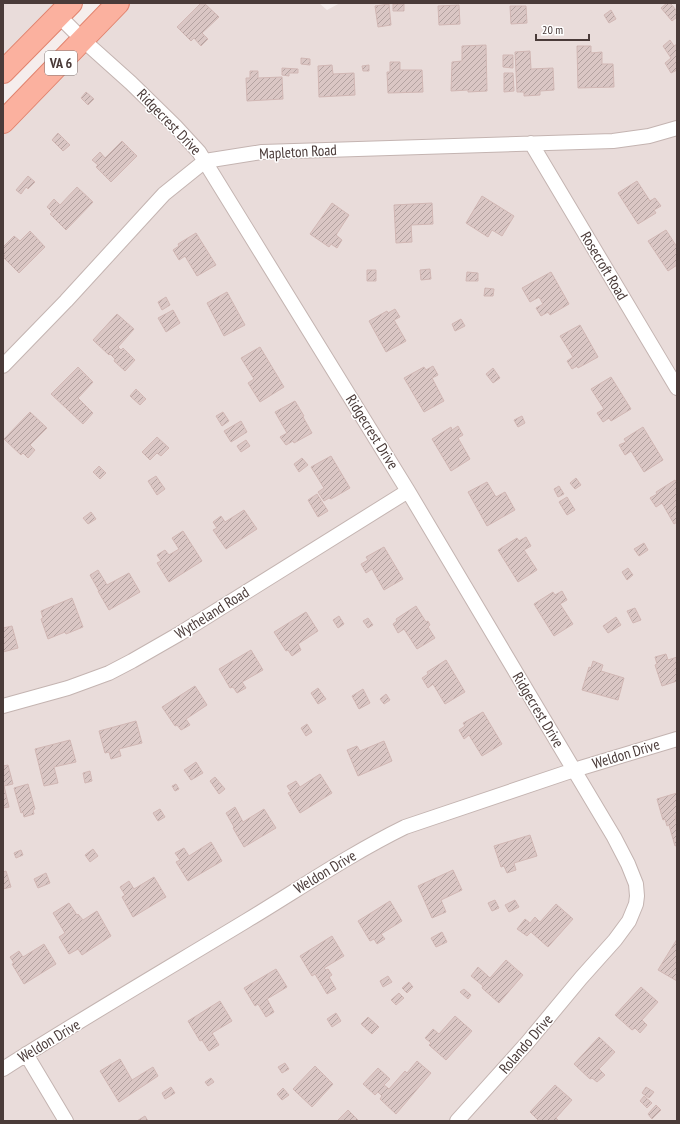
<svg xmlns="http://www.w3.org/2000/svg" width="680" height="1124" font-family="'PT Sans Narrow',sans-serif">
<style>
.residential{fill:#e9dcda}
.building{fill:url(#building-hatch);stroke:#d1b7b4}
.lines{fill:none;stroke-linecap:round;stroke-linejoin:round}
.minor-casing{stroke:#c4b4b1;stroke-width:16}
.primary-casing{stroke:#e1836e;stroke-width:24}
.minor{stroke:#fff;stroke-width:14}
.primary{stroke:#fbb19f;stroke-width:22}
.labels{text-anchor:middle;stroke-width:3;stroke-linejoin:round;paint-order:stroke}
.shield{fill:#fff;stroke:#807674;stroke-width:1}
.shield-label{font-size:14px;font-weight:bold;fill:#4a3b39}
.street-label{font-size:15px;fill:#4a3b39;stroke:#fff}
</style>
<defs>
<pattern id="building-hatch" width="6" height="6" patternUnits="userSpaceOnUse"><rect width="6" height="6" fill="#dac6c4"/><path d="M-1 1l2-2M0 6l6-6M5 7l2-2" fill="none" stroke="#b3a2a0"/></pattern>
</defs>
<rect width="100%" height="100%" fill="#f5edec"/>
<path class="residential" d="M3,3H70L3,73Z
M114,3H319L327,10L340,3H677V1121H3V118Z"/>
<path class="building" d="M201,3H204L219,17L202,33L208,39L201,46L194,38L191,41L177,27Z
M667,3H670L677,11V17L672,21L661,8Z
M389,4L391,25L378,27L375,6Z
M393,4H404V11H393Z
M459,5L460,24L439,25L438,6Z
M510,6H526L527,23L511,24Z
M611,10L616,19L609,23L604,15Z
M670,40L674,46L677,44V70L671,73L665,63L671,58L663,46Z
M486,45L487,91L468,92V90L451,91L452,62L462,61V46Z
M577,46H591V53L602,52V64H613L614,87L578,88Z
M530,51L531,69L553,68L554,90L540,91V95L524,96V92H517L515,52Z
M503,55H513V68L503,67Z
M301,58L310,59V65L301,64Z
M390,62H400V70H422L423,92L388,93L387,72H390Z
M332,65L333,74L354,73L355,95L319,97L318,66Z
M369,65V71H363L362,66Z
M282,68L298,69V73H289V76L282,75Z
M250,71H258V78L282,77L283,99L247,101L246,78H250Z
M504,73H513L514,91L504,92Z
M86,92L94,99L88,105L81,98Z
M58,133L70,145L63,151L52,140Z
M122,141L137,156L111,182L96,167L98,165L92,160L100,152L105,158Z
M28,176L35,182L28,189L26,187L21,194L16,190Z
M637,181L650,201L655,198L661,206L654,210L656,213L638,224L618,193Z
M77,187L93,202L66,230L50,214L52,212L47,207L54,199L60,205Z
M482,196L514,216L502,236L492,230L488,237L466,223Z
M332,203L349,215L336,235L342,240L337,248L331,244L329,247L310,234Z
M432,203L433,224L411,225L412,242L396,243L394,205Z
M666,230L677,247V265L668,271L648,241Z
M30,231L45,247L19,273L3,257L5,256L3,254V247L14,236L20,241Z
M196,233L216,265L197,276L185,256L179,260L173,250L179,246L178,244Z
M430,269L431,279L421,280L420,270Z
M367,270H376V281H367Z
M467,272L478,273V281H466Z
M551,272L569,304L550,315L548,312L541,316L536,308L543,304L539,297L530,302L522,288Z
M485,288L494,289L493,296H484Z
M227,292L245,325L224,336L207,303Z
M166,297L170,305L162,310L158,302Z
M395,309L400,317L394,320L406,341L386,352L369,321L387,311L388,313Z
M173,310L180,323L166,332L158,318Z
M117,314L134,329L118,347L121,350L123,348L135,360L125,371L114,361L115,359L110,354L109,355L93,340Z
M461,319L465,326L455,331L452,324Z
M580,325L598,357L578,368L577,366L572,369L567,361L573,357L560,336Z
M260,347L284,387L260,402L248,383L254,379L241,358Z
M433,366L438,375L432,378L444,401L424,412L404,378L424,367L426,370Z
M78,367L93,382L78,398L93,413L83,424L51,394Z
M493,368L500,378L493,383L486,374Z
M611,377L631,409L611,421L609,418L603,422L597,413L604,409L591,389Z
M136,389L146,399L140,405L130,396Z
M295,401L304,416L303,417L312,433L294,443L293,441L286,445L280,437L287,433L275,412Z
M30,412L47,428L30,445L35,450L28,458L23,453L21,455L4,439Z
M223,412L229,421L222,426L216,416Z
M522,416L525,423L518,427L514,420Z
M241,421L247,432L231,442L224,431Z
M458,426L463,435L458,438L470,459L451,471L432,439L451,427L452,430Z
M643,427L663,460L644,472L631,451L625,455L619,445L626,442L624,439Z
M157,437L169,448L161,456L157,453L150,460L142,452Z
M246,440L250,446L241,452L237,446Z
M331,456L350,488L331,499L329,498L324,501L318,492L324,488L311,467Z
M302,458L308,465L299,472L294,464Z
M99,466L106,473L100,479L93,472Z
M156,476L165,489L157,495L148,481Z
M576,478L581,485L575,489L570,483Z
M675,480L677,483V522L674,524L662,503L656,507L650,498L657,494L656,492Z
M487,482L496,497L505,492L515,510L487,526L468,492Z
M559,486L564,494L558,497L554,489Z
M317,494L328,511L318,517L308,500Z
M567,497L575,510L567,515L559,502Z
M244,510L257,529L226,549L213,530L217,528L213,522L221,516L225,522Z
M91,512L96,519L88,524L83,518Z
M183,531L202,561L169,582L157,563L161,561L157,555L165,550L169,555L179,549L172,538Z
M526,537L531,546L524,550L537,570L518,582L498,550L517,538L519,541Z
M644,543L648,550L639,556L634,549Z
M384,547L403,579L384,590L372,569L366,573L361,564L368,560L366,557Z
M628,568L633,575L627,580L622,572Z
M98,570L107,585L129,573L140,592L109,610L98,591H99L90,575Z
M562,591L567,600L560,604L573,624L554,636L534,604L553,592L555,595Z
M72,598L83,627L66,634L65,632L48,639L41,619L43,618L41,611Z
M416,606L426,622L428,621L430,625L428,627L435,638L417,649L404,629L398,633L393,624L397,621L396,619Z
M635,608L641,620L633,623L627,611Z
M306,612L318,631L298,644L301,650L292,656L288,650L286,651L274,632Z
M339,616L344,624L338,628L333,620Z
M616,617L621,625L608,633L603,626Z
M368,618L373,625L368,628L363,621Z
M12,626L18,648L3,652V628Z
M251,650L263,670L242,682L246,688L237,693L233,687L230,688L219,669Z
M666,654L668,660L677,657V681L662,686L655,665L657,664L655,657Z
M446,660L465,692L445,704L433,684L428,688L422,678L428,674L427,672Z
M593,661L603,665L601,671L624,678L618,700L582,690L589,667L591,668Z
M195,686L207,705L186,719L190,725L181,730L177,725L175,726L162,707Z
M318,688L326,699L318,704L311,693Z
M363,689L370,703L359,709L352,696Z
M386,694L390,700L384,704L380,699Z
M483,712L502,744L482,756L469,735L464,739L459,730L465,726L463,723Z
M136,721L142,743L119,749L121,756L111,759L109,752L105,753L99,731Z
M307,724L312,732L306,736L301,728Z
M70,740L76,762L54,767L58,783L44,786L35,749Z
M384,741L392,761L358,776L347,750L357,746L360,751Z
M196,762L203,773L191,780L184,770Z
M8,765L13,784L4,786L9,807L3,808V766Z
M90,771L92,781L85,783L83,773Z
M320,774L332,793L300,813L288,793L291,792L287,786L296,781L300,787Z
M215,777L225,789L219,794L210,781Z
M28,784L35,809L33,810L34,814L24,817L23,812L21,813L14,788Z
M176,784L179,789L175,791L172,786Z
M677,793V816H675L677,823V845L675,846L669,825L667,826L665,819L663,820L657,799Z
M235,807L243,822L264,809L276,828L244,847L233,828L234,827L226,813Z
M160,809L165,817L158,821L153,813Z
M530,835L537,856L514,863L516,870L507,873L504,866L501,867L494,846Z
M211,842L222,861L188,881L176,862L180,860L175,853L184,848L189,856Z
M93,849L98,856L90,862L85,855Z
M21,850L23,855L16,858L14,853Z
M453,870L462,890L441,900L446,912L432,918L418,886Z
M6,871L11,887L3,889V872Z
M46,873L50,883L38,888L34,879Z
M154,877L166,897L133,917L122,897L125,895L120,887L129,881L134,889Z
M495,900L499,908L492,911L488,903Z
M515,900L519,907L509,912L505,905Z
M390,901L402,921L381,934L385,939L377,944L374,939L370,941L358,921Z
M69,903L77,915L78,914L83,920L97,911L111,936L82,955L78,949L69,954L59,937L65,933L53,913Z
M556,904L573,919L548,947L531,932L527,936L517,929L525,919L530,923L535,917L540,922Z
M442,932L447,942L436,947L431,938Z
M332,936L344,956L324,968L326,970L328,969L332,975L329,977L336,989L327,994L315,974L312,976L300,956Z
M677,939V981L658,970Z
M44,944L56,964L24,984L12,964L14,963L10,957L19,951L23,957Z
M506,960L523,975L499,1003L482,988L483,986L471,976L478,967L490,978Z
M276,969L287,987L267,999L274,1012L266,1017L258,1004L255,1006L244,988Z
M388,976L392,982L383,987L380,981Z
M409,982L413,987L407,993L402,988Z
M641,987L658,1002L642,1020L647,1025L640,1033L635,1028L632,1030L615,1015Z
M464,989L471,995L468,999L460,992Z
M399,993L404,998L396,1005L391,1000Z
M220,1001L232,1021L212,1033L219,1045L209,1051L202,1040L200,1041L188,1021Z
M336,1013L341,1021L332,1027L327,1019Z
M455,1016L472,1031L446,1060L429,1045L431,1043L425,1038L433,1029L439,1034Z
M368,1017L379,1027L372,1034L361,1024Z
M599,1037L615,1052L599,1069L605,1075L597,1082L592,1078L590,1079L574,1064Z
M120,1059L132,1080L153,1067L158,1076L119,1102L100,1071Z
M417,1061L431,1073L396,1114L380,1099L382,1096L378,1092L375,1095L363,1084L378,1068L390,1079L384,1085L389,1089L405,1071L407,1073Z
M285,1063L289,1069L282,1073L278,1067Z
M315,1066L333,1084L312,1107L293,1089Z
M211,1078L214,1082L208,1086L205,1082Z
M555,1085L572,1100L556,1118L559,1121H539L530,1112Z
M171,1087L175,1093L165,1099L162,1093Z
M646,1087L654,1092L649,1098L642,1093Z
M283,1088L289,1095L282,1100L277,1094Z
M644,1096L652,1103L647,1108L640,1101Z
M656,1105L661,1110L652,1119L648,1114Z
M348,1110L359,1121H337Z
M145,1116L148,1121H137Z"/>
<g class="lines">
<g class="minor-casing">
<path id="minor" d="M59,16L83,40L131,83L175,126L199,152L408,491L574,770L614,837L628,864L636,884L637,896L636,904L629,921L615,940L581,978L527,1043L457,1121
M531,143L677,388
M3,366L66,301L164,194L205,161L262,152L613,141L649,136L677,128
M3,706L68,688L109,673L132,661L179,634L408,491
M26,1054L66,1121
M3,1069C83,1018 165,970 246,921C299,889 350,854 405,827L574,770L677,739"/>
</g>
<g class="primary-casing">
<path id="primary" d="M3,72L71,3
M3,122L118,3"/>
</g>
<use href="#minor" class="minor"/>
<use href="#primary" class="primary"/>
</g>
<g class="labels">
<rect class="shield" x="45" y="51" width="32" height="24" rx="3"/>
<g class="shield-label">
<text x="61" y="68">VA 6</text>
</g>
<g class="street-label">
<text transform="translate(169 122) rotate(46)" y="5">Ridgecrest Drive</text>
<text transform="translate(298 152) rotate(-3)" y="5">Mapleton Road</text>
<text transform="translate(604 266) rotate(59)" y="5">Rosecroft Road</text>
<text transform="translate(372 432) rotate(58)" y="5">Ridgecrest Drive</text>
<text transform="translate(212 613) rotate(-32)" y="5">Wytheland Road</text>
<text transform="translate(538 710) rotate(59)" y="5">Ridgecrest Drive</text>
<text transform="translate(626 754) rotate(-17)" y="5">Weldon Drive</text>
<text transform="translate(325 872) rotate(-31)" y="5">Weldon Drive</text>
<text transform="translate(49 1041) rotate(-31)" y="5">Weldon Drive</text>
<text transform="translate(526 1044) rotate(-49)" y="5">Rolando Drive</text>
</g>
</g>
<rect width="680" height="1124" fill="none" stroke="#4a3b39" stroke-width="8"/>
<path d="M536 34v6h53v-6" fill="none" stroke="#4a3b39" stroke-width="2"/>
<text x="542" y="34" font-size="12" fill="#4a3b39" stroke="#ffffff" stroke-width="3" paint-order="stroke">20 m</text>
</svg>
